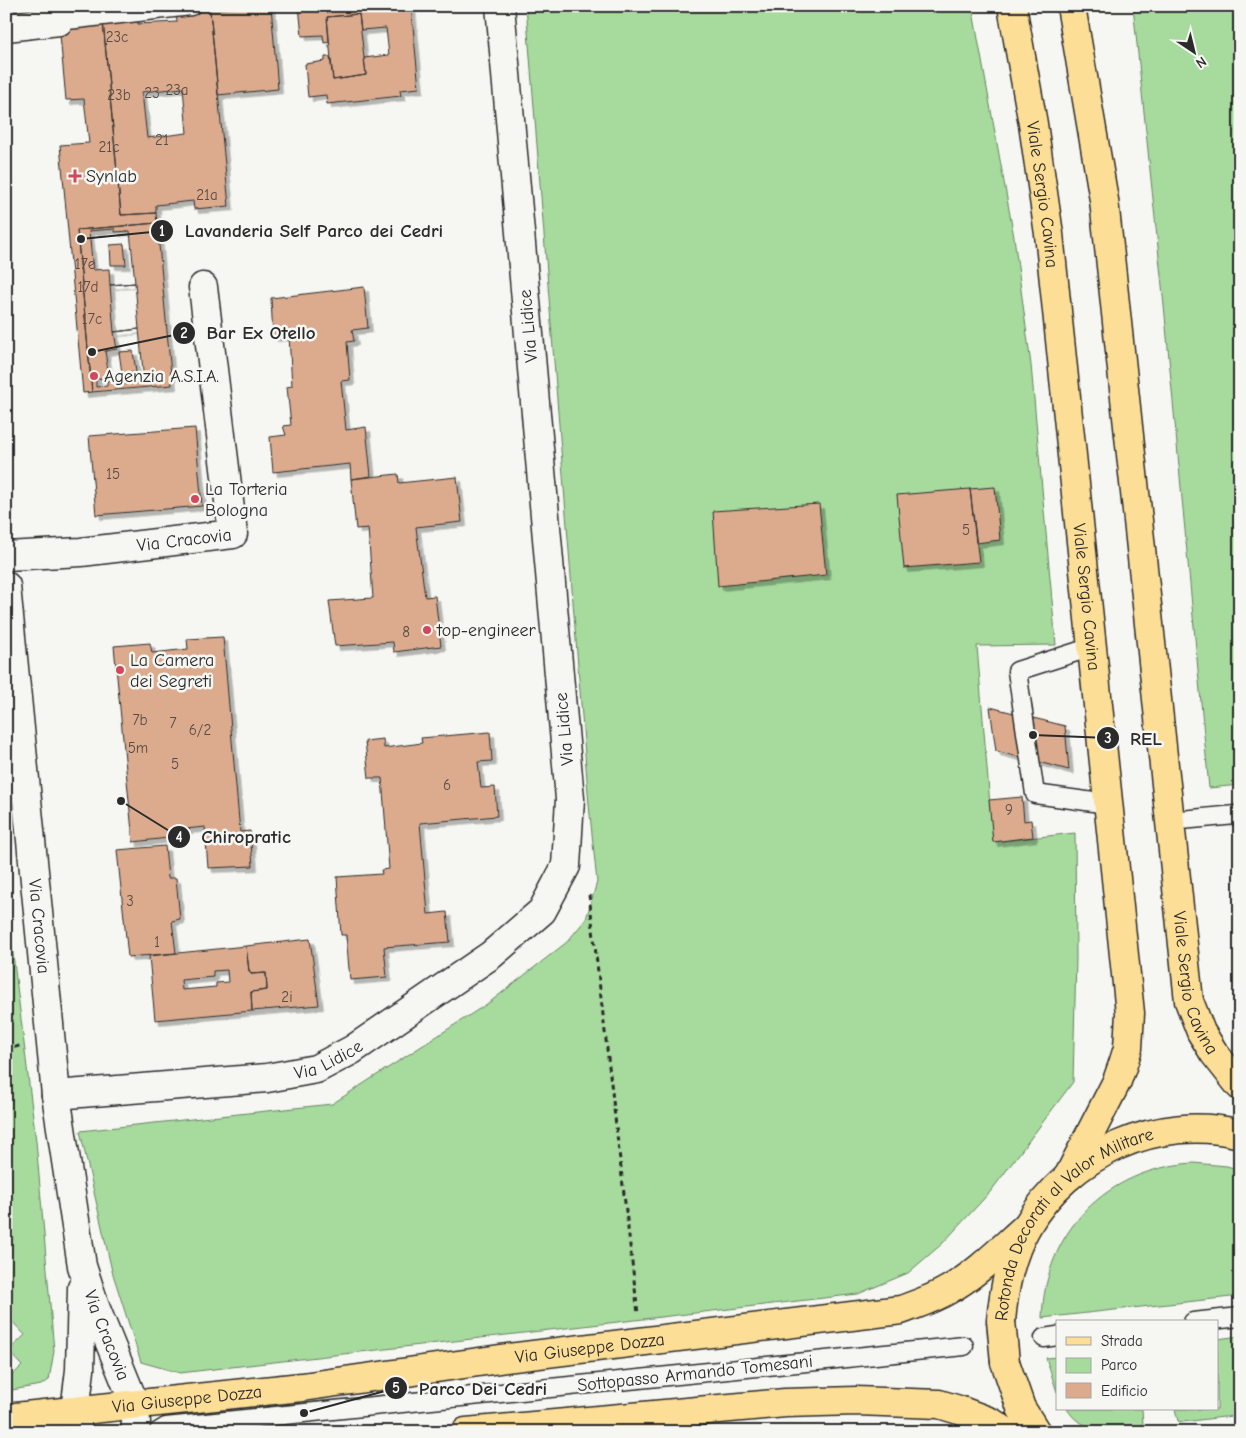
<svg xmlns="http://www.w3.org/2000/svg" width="1246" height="1438" font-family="'Comic Neue',sans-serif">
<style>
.green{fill:#a6db9d;stroke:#688364}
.building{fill:#dcab8e;stroke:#2b2b2b;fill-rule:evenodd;filter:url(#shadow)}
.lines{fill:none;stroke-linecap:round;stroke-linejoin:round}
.lane-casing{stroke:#2b2b2b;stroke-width:21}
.street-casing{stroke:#2b2b2b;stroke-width:31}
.primary-casing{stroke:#2b2b2b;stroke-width:31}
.path{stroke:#2b2b2b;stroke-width:3;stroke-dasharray:5 4;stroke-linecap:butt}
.lane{stroke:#f6f6f2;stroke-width:18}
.street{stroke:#f6f6f2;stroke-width:28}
.primary{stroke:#fdde96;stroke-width:28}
.primary-bridge-casing{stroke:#2b2b2b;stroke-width:31;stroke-linecap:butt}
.primary-bridge{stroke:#fdde96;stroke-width:28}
.poi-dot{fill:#d1495b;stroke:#f6f6f2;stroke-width:2}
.labels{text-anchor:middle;stroke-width:5;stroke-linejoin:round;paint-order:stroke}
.number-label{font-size:15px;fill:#574b44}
.poi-label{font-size:18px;fill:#2b2b2b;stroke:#f6f6f2;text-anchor:start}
.street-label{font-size:18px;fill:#2b2b2b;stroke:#f6f6f2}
.leader{fill:none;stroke:#2b2b2b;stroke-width:2}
.callout-dot{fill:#2b2b2b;stroke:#f6f6f2;stroke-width:2}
.mark-label{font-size:15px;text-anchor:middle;font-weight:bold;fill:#fff}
.callout-label{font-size:19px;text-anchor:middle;font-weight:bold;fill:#2b2b2b;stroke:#f6f6f2;stroke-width:5;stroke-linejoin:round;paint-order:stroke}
</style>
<defs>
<filter id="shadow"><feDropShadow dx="4.5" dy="4.5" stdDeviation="0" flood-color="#0004"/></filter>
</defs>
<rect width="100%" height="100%" fill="#f6f6f2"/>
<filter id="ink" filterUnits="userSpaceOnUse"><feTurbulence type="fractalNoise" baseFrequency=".02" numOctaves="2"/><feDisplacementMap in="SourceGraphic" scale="10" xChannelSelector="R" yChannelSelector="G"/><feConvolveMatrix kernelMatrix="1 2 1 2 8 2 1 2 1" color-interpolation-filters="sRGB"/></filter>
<g filter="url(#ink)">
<path class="green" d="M526,6H972L1014,237L1031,365L1056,645L977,646L993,842L1075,833L1076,958L1073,1082L991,1191L943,1243L908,1273L858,1294L180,1373L141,1362L112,1271L80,1131L332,1104L490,1002L567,942L586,919L597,882L589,805Z
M1133,6L1240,7V785L1209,788L1164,305Z
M6,897L36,1141L54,1351L49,1380L41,1385L6,1391V1381L22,1366L8,1351L25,1335L6,1315Z
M1193,1163L1227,1166L1240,1170V1296L1042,1318C1045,1230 1107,1169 1193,1163Z
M1240,1336V1415L1183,1422L1178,1421L1175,1409H1217V1339Z
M1057,1357V1392L1046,1358Z
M1067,1409H1142L1143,1424C1133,1436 1090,1430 1078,1421C1073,1418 1070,1413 1067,1409Z"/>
<path class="building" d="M256,6H271L278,89L218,95L210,10Z
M299,6H411L419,88L400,90L401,96L327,104L326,95L308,97L305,64L325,61V57H330L333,80L366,75L364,58L389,55L386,28L361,30L359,14L327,17L329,42L324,43L323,35L302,36Z
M210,10L229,206L194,209L193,201L156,205V213L121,215L103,21L137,17L138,24L177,22L176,13ZM183,88L187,133L147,138L142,92Z
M359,14L366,75L333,80L327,17Z
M103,21L121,215L156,213L157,223L77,230L92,392L83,393L60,145L89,143L84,99L66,100L59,24Z
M157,223L172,385L92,392L77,230ZM135,283L139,329L114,332L110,285Z
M115,229V232L130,231L135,283L110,285L109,269L93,270L89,231ZM124,244L126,265H111L110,245Z
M364,287L368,328L352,330L354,341L347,342L350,380L341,381L346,430L366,427L371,476L351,479L350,464L273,472L270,437L286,435L283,426L291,425L287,387L292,386L289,336L273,337L271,298Z
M139,329L144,382L119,385L118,380L107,381V386L96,387V379L109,377L105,351L117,349L114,332ZM133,351L136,372L122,373L119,352Z
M195,428L202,506L96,515L89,436Z
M398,474L399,483L457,477L462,522L416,527L425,597L435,596L441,646L394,652L393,642L335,646L329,601L373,598L368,528L356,529L351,479Z
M995,487L1000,540L976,543L970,489Z
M970,489L979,562L904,568L897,495Z
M819,504L826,575L718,586L713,511Z
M223,637L240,832L250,831L253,866L208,868L205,827L167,831L168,838L133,842L114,646L150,643L152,653L188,649L187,639Z
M990,707L1065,726L1069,770L996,751Z
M490,732L492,761L478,762L481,788L495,787L497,816L420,823L428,914L447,912L450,942L384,947L387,977L350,980L346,935H341L337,877L382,874L381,870L389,869L382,778H369L365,741L383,739L384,748L422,743L421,738Z
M1022,797L1024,821L1031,820L1033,837L993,842L989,800Z
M165,846L168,878H176L180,919L172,921L176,953L128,957L117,850Z
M310,939L319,1005L252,1011L251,992L267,990L266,973L251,974L249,971L246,946Z
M246,946L249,971L251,974L266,973L267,990L251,992L252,1011L155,1020L149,956ZM227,970L228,982L216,983V987L182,990L181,980L213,977V971Z"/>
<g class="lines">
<g class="lane-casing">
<path id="lane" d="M59,21L191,6
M1092,647L1017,671L1035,794L1108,804
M1170,821L1236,815
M1193,1322L1240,1317
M1044,1338L1057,1336
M158,1432L166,1427L964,1346"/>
</g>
<g class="street-casing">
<g id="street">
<path d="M6,27L59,21"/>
<path id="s1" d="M6,556L81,552L233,534L203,287"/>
<path id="s2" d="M6,586L56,1095L82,1266L96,1309L135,1405L136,1423L135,1432"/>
<path id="s3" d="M56,1095L267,1078L316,1069L352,1050L491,955L542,911L566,866L570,799L500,6"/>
<path d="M78,1432L75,1411L80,1370L82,1288"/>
</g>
</g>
<g class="primary-casing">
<g id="primary">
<path id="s4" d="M1012,6L1033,124L1049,234L1130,1013L1128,1048L1123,1064L1117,1081L1068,1177"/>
<path id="s5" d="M1071,6L1104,200L1189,1001L1201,1032L1214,1053L1240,1086"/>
<path id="s6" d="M1001,1321C1004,1288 1010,1256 1027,1226C1069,1154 1158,1113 1240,1134"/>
<path d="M1005,1362L1021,1408L1036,1432"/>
<path id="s7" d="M6,1418L302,1387L507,1358L901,1310C917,1304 933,1299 948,1290C977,1274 1002,1248 1027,1226"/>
<path d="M466,1432L785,1403L856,1401L939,1404L959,1410L991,1422L1006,1432"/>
</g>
</g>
<path class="path" d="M589,895L638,1314
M6,1050L22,1045"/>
<use href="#lane" class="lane"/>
<use href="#street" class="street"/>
<use href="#primary" class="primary"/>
<g class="primary-bridge-casing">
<path id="primary-bridge" d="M1001,1321L1005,1362"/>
</g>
<use href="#primary-bridge" class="primary-bridge"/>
</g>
</g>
<g class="poi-dot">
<path d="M72.5 168.5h5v5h5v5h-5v5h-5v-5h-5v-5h5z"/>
<circle cx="94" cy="376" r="5"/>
<circle cx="195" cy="499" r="5"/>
<circle cx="427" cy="630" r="5"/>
<circle cx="120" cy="670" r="5"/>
</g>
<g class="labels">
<g class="number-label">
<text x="117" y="42">23c</text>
<text x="177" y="95">23a</text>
<text x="152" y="98">23</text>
<text x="119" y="100">23b</text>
<text x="162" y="145">21</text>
<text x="109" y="152">21c</text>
<text x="207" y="200">21a</text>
<text x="85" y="269">17e</text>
<text x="88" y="292">17d</text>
<text x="92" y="324">17c</text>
<text x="113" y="479">15</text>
<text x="966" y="535">5</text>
<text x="406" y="637">8</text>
<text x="140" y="725">7b</text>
<text x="173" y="728">7</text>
<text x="200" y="735">6/2</text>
<text x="138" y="753">5m</text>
<text x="175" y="769">5</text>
<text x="447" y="790">6</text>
<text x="1009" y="815">9</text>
<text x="130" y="906">3</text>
<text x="157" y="947">1</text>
<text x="287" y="1002">2i</text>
</g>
<g class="poi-label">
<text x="86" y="182">Synlab</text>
<text x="104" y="382">Agenzia A.S.I.A.</text>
<text x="205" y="495">La Torteria<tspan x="205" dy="21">Bologna</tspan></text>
<text x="437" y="636">top-engineer</text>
<text x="130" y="666">La Camera<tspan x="130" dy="21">dei Segreti</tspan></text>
</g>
<g class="street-label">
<text dy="6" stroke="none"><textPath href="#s4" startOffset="191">Viale Sergio Cavina</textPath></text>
<text transform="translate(528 326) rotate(-95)" y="6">Via Lidice</text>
<text dy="6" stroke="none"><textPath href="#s1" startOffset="179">Via Cracovia</textPath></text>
<text dy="6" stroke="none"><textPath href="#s4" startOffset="596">Viale Sergio Cavina</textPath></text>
<text transform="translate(564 729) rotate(-95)" y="6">Via Lidice</text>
<text dy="6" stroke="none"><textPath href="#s2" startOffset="342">Via Cracovia</textPath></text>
<text dy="6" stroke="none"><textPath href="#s5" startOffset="986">Viale Sergio Cavina</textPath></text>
<text dy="6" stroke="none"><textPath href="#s3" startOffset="276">Via Lidice</textPath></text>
<text dy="6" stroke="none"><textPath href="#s6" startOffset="130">Rotonda Decorati al Valor Militare</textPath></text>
<text dy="6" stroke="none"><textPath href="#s2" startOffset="758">Via Cracovia</textPath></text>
<text dy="6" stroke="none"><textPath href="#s7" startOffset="588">Via Giuseppe Dozza</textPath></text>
<text transform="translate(695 1373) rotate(-6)" y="6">Sottopasso Armando Tomesani</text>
<text dy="6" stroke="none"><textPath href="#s7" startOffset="182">Via Giuseppe Dozza</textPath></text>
</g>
</g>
<path class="leader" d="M81 239L162 231M92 352L184 333M1033 735L1108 738M121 801L179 837M304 1413L396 1388"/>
<g class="callout-dot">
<circle cx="81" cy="239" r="5"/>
<circle cx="92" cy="352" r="5"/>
<circle cx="1033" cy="735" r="5"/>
<circle cx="121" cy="801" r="5"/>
<circle cx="304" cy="1413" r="5"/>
<circle cx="162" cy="231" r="12"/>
<circle cx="184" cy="333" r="12"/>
<circle cx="1108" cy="738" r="12"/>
<circle cx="179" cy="837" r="12"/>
<circle cx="396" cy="1388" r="12"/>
</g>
<g class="mark-label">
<text x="162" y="236">1</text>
<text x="184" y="338">2</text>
<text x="1108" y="743">3</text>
<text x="179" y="842">4</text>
<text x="396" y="1393">5</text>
</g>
<g class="callout-label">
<text x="314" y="237">Lavanderia Self Parco dei Cedri</text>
<text x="261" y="339">Bar Ex Otello</text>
<text x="1146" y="745">REL</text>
<text x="246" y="843">Chiropratic</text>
<text x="483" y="1395">Parco Dei Cedri</text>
</g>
<rect width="1246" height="1438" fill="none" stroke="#f6f6f2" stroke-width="25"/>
<rect x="12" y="12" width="1221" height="1413" fill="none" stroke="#2b2b2b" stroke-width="2" filter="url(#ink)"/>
<rect x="1056" y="1320" width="162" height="90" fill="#f6f6f2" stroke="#a5a5a2"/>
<rect x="1066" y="1337" width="25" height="8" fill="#fdde96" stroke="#a5a5a2"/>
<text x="1101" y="1346" font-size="15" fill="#2b2b2b">Strada</text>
<rect x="1066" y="1358" width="25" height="15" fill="#a6db9d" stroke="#a5a5a2"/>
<text x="1101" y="1370" font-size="15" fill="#2b2b2b">Parco</text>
<rect x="1066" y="1383" width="25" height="15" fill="#dcab8e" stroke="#a5a5a2"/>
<text x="1101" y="1396" font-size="15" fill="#2b2b2b">Edificio</text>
<g transform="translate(1194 52) rotate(145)" stroke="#f6f6f2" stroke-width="4" paint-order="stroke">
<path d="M0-4L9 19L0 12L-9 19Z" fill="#2b2b2b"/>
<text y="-8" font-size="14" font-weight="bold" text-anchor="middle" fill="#2b2b2b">N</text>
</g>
</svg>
